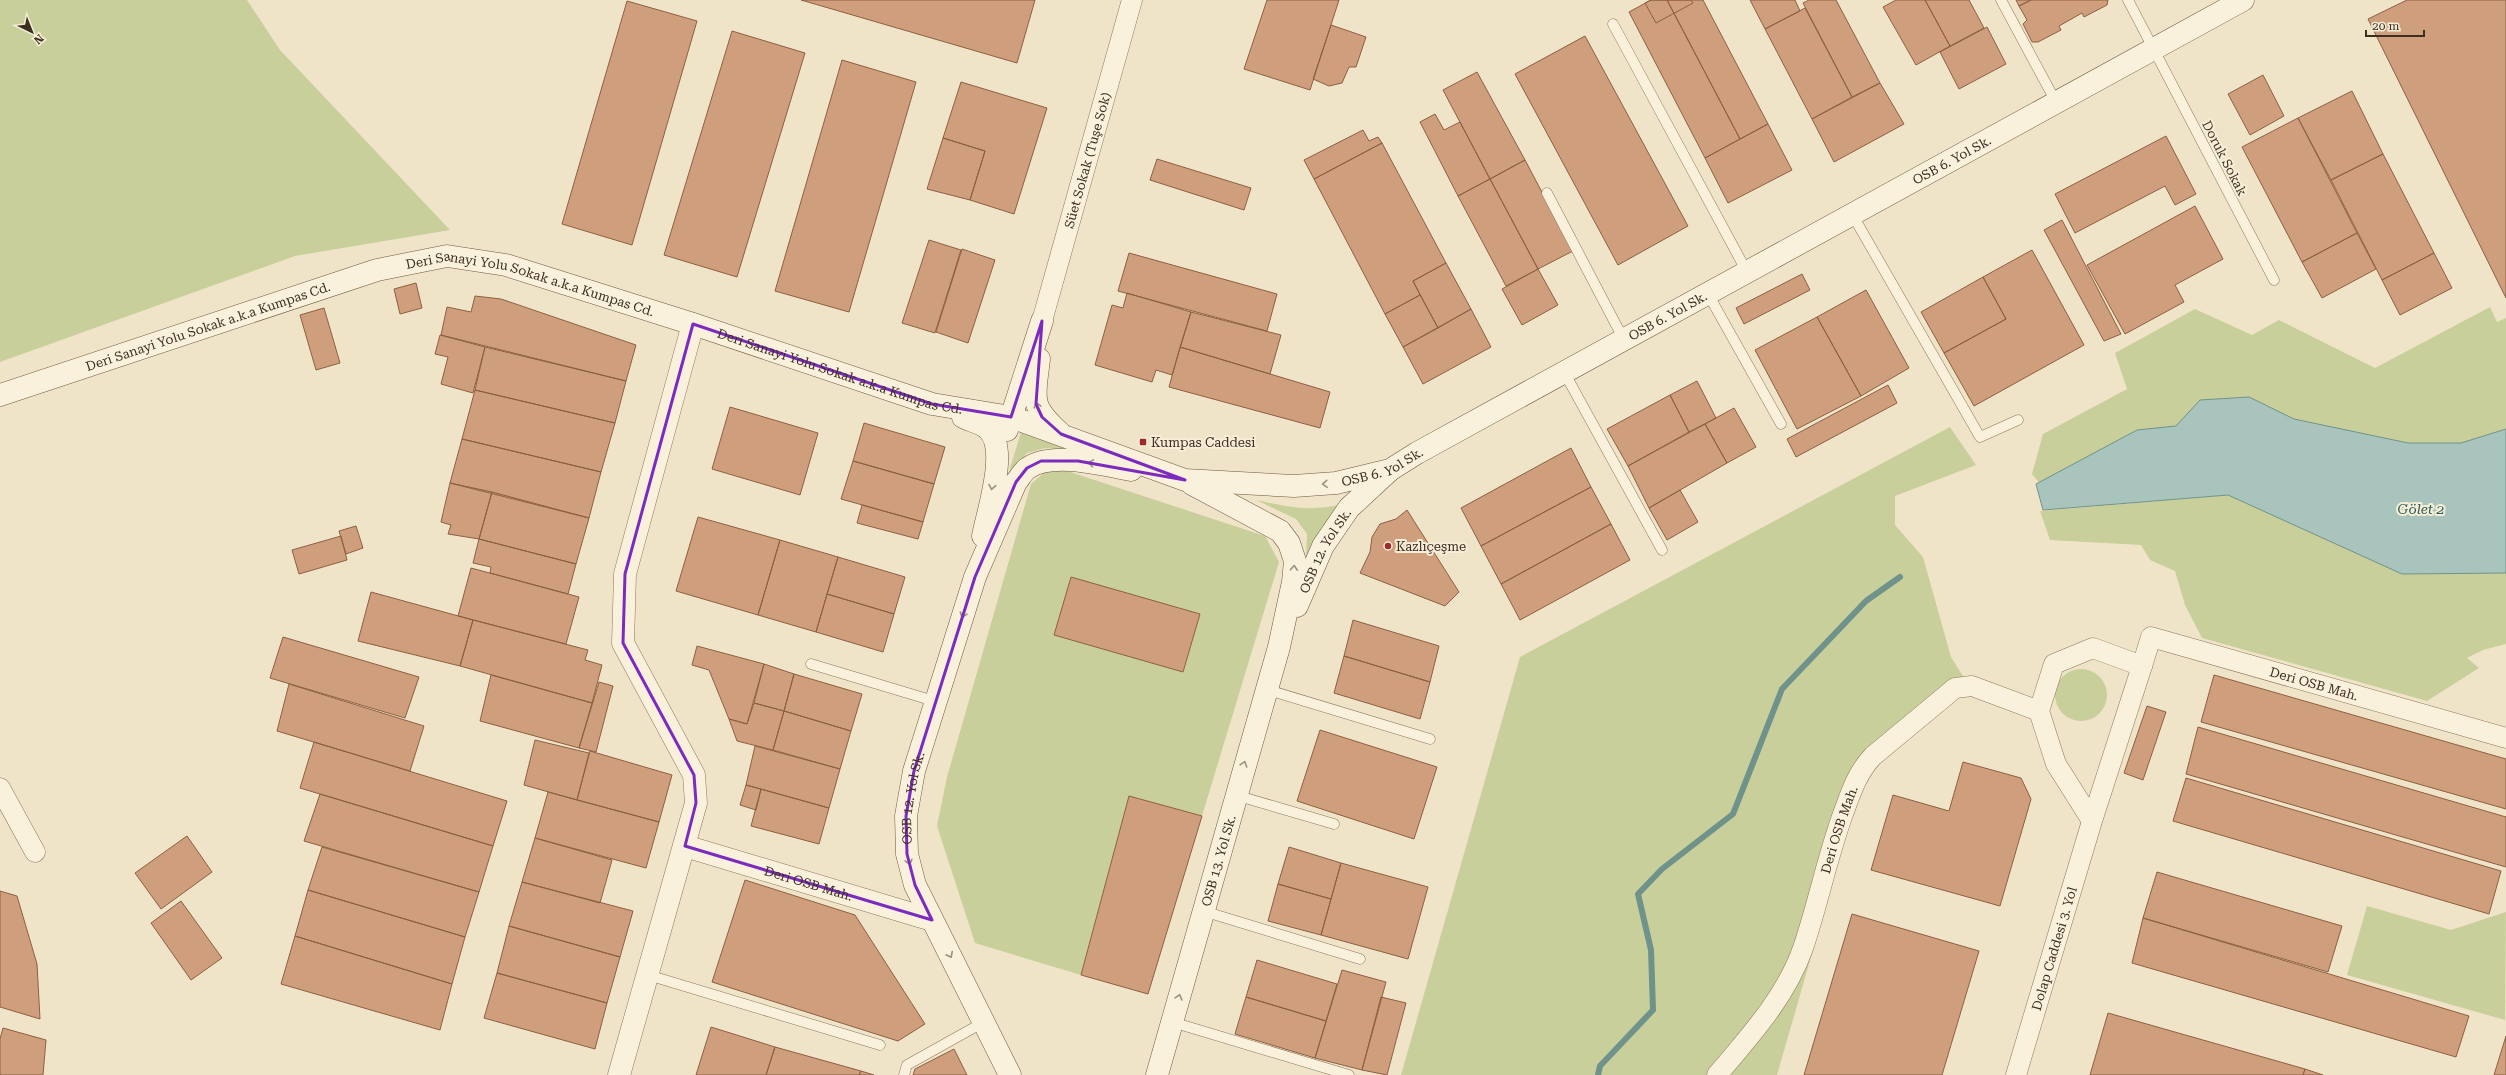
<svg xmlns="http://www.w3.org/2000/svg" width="2506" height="1075" font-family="'Roboto Serif',serif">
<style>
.green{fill:#c9cf9b}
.water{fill:#a9c4bc;stroke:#6f938a}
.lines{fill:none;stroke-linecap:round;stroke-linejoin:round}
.stream{stroke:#6f938a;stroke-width:6}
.building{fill:#cf9f7d;stroke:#8d5f41}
.service-casing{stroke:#8d765c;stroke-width:11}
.minor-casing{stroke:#8d765c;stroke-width:21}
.tertiary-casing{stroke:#8d765c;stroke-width:23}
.secondary-casing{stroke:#6f573f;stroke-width:23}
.service{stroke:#faf1dc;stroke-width:10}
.minor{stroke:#faf1dc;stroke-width:20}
.tertiary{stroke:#faf1dc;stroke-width:22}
.secondary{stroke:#faf1dc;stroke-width:22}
.oneway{stroke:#9c907e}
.marked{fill:none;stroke:#7b2cbf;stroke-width:3;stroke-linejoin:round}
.poi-dot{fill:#9e2a2b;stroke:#f7eed8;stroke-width:1.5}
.labels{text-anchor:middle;stroke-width:4;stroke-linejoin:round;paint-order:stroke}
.street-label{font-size:13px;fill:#3d2e20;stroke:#f7eed8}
.poi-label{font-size:13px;fill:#3d2e20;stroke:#f7eed8;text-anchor:start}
.water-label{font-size:14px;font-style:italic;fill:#2f5d5a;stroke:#f7eed8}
</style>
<rect width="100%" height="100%" fill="#f0e4c8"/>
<path class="green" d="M0,0H247L280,50L450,230L295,256L0,362Z
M2490,307L2497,322L2506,318V441L2442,451L2177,437L2045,490L2032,474L2043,434L2127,389L2115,353L2195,309L2252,335L2279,320L2375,368Z
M1950,427L1976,465L1895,496V525L1923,557L1951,657L1971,689L1867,763L1777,1075H1401L1520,657Z
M1021,432L1089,452L1046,448L1027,453L1008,475Z
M1052,466L1265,536L1279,562L1202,816L1129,796L1081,975L975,943L937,826L947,777L1031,484Z
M2228,495L2405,574L2506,571V644L2483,650L2467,658L2479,668L2427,701L2202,638L2185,605L2175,571L2150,560L2141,545L2050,540L2040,511Z
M1256,500C1293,508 1310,512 1348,503L1306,561L1307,534L1296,519Z
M2055 695a26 26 0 1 1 52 0a26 26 0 1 1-52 0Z
M2367,906L2451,930L2506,912L2505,1020L2347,975Z"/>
<path class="water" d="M2249,397L2294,419L2408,443H2461L2506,429V573L2402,574L2228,495L2043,510L2036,484L2137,430L2176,426L2200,400Z"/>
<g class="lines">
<path class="stream" d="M1598,1075L1600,1066L1653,1010L1651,950L1638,894L1662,869L1733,814L1782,689L1866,601L1900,577"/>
</g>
<path class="building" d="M801,0H1035L1017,63Z
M1267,0H1339L1310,90L1244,69Z
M1651,0H1667L1740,139L1705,158L1629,12Z
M1651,0H1691L1693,3L1656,23L1645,3Z
M1667,0H1703L1768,124L1740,139Z
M1750,0H1795L1800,11L1765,29Z
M1809,0H1836L1880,83L1852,97L1803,3Z
M1896,0H1925L1950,46L1916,65L1883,7Z
M1925,0H1969L1984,28L1950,46Z
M2016,0H2031L2019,6Z
M2031,0H2108L2107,5L2084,17L2082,13L2059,26L2061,30L2038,42H2032L2023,24L2027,20L2019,6Z
M2407,0H2506V298L2368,19Z
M627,1L697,21L632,245L562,224Z
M1805,8L1852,97L1812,119L1765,29Z
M1331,25L1366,37L1356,67H1349L1342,83L1329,86L1313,79Z
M1987,27L2006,64L1959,89L1940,52Z
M732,31L805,53L737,277L664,255Z
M1585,36L1688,226L1618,265L1515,74Z
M842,60L916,82L849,312L775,291Z
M1477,72L1525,160L1490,179L1443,90Z
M2263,75L2284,116L2250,135L2228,94Z
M961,82L1047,108L1014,214L970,200L985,151L943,138Z
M1880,83L1904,124L1834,162L1812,119Z
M2352,91L2383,154L2331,180L2298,118Z
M1435,114L1444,130L1460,122L1490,179L1458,196L1420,122Z
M2298,118L2357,233L2302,262L2242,147Z
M1768,124L1792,170L1728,203L1705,158Z
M1363,130L1369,141L1378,137L1382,143L1314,179L1304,160Z
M2166,136L2196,194L2175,205L2165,186L2075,233L2055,194Z
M943,138L985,151L970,200L927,189Z
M1382,143L1446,263L1413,281L1420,295L1385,314L1314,179Z
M2383,154L2434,253L2382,280L2331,180Z
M1157,159L1251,188L1244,210L1150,180Z
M1525,160L1573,251L1538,269L1490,179Z
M1490,179L1538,269L1506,286L1458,196Z
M2195,206L2223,259L2175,285L2184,302L2125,334L2087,265Z
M2062,220L2121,334L2104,341L2044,230Z
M2357,233L2376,269L2322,298L2302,262Z
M929,240L961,250L935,333L902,323Z
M962,249L995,260L968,343L936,332Z
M2032,250L2084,345L1974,406L1944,353L2006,319L1983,277Z
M1129,253L1277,294L1267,331L1118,291Z
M2434,253L2452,288L2400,315L2382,280Z
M1446,263L1471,309L1438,328L1413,281Z
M1538,269L1558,305L1522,325L1502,289Z
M1802,274L1810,290L1744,324L1736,308Z
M1983,277L2006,319L1944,353L1921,312Z
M416,283L422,308L400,314L394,289Z
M1866,290L1909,368L1861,396L1817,317Z
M1127,293L1191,312L1172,375L1156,370L1152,382L1095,365L1112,305L1123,308Z
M1420,295L1438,328L1403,347L1385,314Z
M475,296L501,299L636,345L626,381L441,335L447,307L471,312Z
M324,308L340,363L316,370L300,315Z
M1471,309L1491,347L1423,384L1403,347Z
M1191,312L1281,335L1270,374L1180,347Z
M1817,317L1861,396L1797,429L1755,350Z
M440,335L485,347L473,393L441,384L448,357L435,354Z
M485,347L626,381L615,423L475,390Z
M1180,347L1330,392L1320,428L1169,387Z
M1697,381L1716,418L1689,432L1670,395Z
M1888,385L1897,403L1796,457L1787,439Z
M475,390L615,423L601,472L462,439Z
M1670,395L1689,432L1628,466L1607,429Z
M730,407L818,433L800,495L712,469Z
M1734,408L1756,447L1727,463L1705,424Z
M864,423L945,447L934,484L853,461Z
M1705,424L1727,463L1649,508L1628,466Z
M462,439L601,472L589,518L450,483Z
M1571,448L1591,487L1481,546L1461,508Z
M853,461L934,484L923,522L841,499Z
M450,483L492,492L479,539L448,534L451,525L441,522Z
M1591,487L1611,524L1501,584L1481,546Z
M1680,490L1698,522L1667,540L1649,508Z
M492,492L589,518L576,564L479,539Z
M862,505L923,522L918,539L857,523Z
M1407,510L1459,592L1445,606L1360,573L1370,552L1372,537L1380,524L1396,519Z
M698,517L780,540L758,615L676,591Z
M1611,524L1630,560L1520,620L1501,584Z
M356,526L363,548L346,554L339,531Z
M341,536L347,560L299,574L292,550Z
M479,539L576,564L568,594L490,573L491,567L473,563Z
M780,540L838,557L816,632L758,615Z
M838,557L905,577L894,614L827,594Z
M471,568L579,597L566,644L458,616Z
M1071,577L1200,614L1183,672L1054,635Z
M371,592L473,620L460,666L358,641Z
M827,594L894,614L883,652L816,632Z
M473,620L588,650L585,660L602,665L592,703L460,666Z
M1353,620L1439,646L1430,682L1344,656Z
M283,637L419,677L405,718L270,678Z
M697,646L764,664L747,724L729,719L709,670L692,665Z
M1344,656L1430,682L1420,719L1334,693Z
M764,664L794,674L784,711L754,703Z
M794,674L862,694L851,731L784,711Z
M491,675L592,703L579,748L480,721Z
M2214,675L2506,759V809L2201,722Z
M599,682L613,686L596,752L579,748Z
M289,684L424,726L410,771L277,731Z
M754,703L784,711L773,750L737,741L729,719L747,724Z
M2147,706L2166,712L2143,780L2124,773Z
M784,711L851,731L840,769L773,750Z
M2198,727L2506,817V867L2186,774Z
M1320,730L1437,767L1414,839L1297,801Z
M535,740L589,753L577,800L524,785Z
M314,742L507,801L493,846L300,788Z
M755,746L840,769L829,808L746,785Z
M590,751L672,775L659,822L577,800Z
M1963,762L2021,778L2031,799L2000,906L1871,870L1893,795L1949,811Z
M2186,778L2501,871L2489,914L2173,821Z
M746,785L761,789L756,810L740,805Z
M761,789L829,808L819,844L751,826Z
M548,792L659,822L646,868L535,838Z
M320,794L493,846L479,892L304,841Z
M1129,796L1202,816L1148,994L1081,975Z
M187,836L212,872L161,909L135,873Z
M535,838L612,860L600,903L522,882Z
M322,847L479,892L465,937L308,890Z
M1289,847L1341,863L1331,899L1278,884Z
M1341,863L1428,887L1408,959L1321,935Z
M2157,872L2342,926L2328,972L2143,918Z
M745,880L855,915L925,1024L898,1041L712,982Z
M522,882L633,911L620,957L509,926Z
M1278,884L1331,899L1321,935L1268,921Z
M308,890L465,937L452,984L295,936Z
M0,891L17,896L37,964L40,1019L0,1007Z
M181,901L222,958L191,980L151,923Z
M1852,914L1979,951L1942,1075H1804Z
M2143,918L2469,1016L2456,1057L2132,963Z
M509,926L620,957L607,1003L497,973Z
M295,936L452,984L440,1030L281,984Z
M1257,960L1337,984L1326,1021L1246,997Z
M1342,970L1386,982L1362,1070L1315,1058Z
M497,973L607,1003L595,1049L484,1018Z
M1246,997L1326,1021L1315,1058L1235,1034Z
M1381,997L1406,1003L1387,1075L1362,1070Z
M2108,1013L2305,1069L2303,1075H2090Z
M711,1027L775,1047L766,1075H696Z
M3,1028L46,1040L43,1075H0V1039Z
M2506,1036V1075H2494Z
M775,1047L861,1071L859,1075H766Z
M954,1049L967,1075H913L915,1069Z
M2305,1069L2323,1075H2303Z
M861,1071L874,1075H859Z"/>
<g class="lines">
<g class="service-casing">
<path id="service" d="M2001,0L2056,102
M2128,0L2274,280
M1613,24L1747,272
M1547,193L1624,340
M1852,214L1980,437L2018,420
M1708,294L1781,424
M1564,372L1662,550
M811,664L934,701
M1268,690L1430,739
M1235,795L1334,824
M1203,911L1360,959
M648,975L880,1045
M1172,1022L1349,1075
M904,1075L907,1065L984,1022"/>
</g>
<g class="minor-casing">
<g id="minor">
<path id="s1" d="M1042,321L1132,0"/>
<path id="s2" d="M2142,666L2151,637L2506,738"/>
<path d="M0,788L35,852"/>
<path id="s3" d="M1717,1075C1750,1036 1786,997 1803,948C1818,904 1827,858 1843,814C1851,792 1857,773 1873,756L1955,688L1972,686L2039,711"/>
<path id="s4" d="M2016,1075L2092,821L2142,666L2093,648L2054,664L2039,711L2056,764L2092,821"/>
</g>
</g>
<g class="tertiary-casing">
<g id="tertiary">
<path id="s5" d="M685,846L932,920"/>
<path d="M619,1075L696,803L694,775L623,643L625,574L693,324"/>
</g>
</g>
<g class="secondary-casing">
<g id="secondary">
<path d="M1039,359C1035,397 1028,404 1059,432"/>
<path id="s6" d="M0,395L377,270L447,256L506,265L693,324L932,404L1011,417L1185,480L1294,486L1336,483L1390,470L1417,453L2243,0"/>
<path d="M963,417C970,421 982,423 988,429C1009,448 988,510 983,536"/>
<path d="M1007,430L1042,321"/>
<path id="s7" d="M1297,606L1323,546L1349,508L1389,471"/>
<path id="s8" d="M1010,1075L915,885L907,854L906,816L914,771L975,577L1016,482C1020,478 1023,471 1028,468C1053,451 1103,465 1131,470"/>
<path id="s9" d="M1157,1075L1279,647L1293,582L1295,561L1289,543L1280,531L1192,484"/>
</g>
</g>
<use href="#service" class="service"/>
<use href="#minor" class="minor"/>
<use href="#tertiary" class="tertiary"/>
<use href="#secondary" class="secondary"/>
</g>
<defs><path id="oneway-chevron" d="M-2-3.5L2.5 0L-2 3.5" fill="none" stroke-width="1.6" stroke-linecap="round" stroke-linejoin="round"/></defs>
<g class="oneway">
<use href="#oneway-chevron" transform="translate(1037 405) rotate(-105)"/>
<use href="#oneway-chevron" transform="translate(1091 463) rotate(-170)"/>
<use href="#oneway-chevron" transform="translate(1325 484) rotate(176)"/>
<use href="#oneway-chevron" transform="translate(992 487) rotate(101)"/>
<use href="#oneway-chevron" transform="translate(1294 568) rotate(-87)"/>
<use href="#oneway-chevron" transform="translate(963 615) rotate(108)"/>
<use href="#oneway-chevron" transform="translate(1244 764) rotate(-73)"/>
<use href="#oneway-chevron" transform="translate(909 862) rotate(76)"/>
<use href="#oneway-chevron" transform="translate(950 955) rotate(63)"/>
<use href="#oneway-chevron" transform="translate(1179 997) rotate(-74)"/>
</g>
<path class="marked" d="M1042,321L1036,404L1042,417L1061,434L1185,480L1078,461H1041L1027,468L1016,482L975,577L914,771L906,816L907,854L915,885L932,920L685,846L696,803L694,775L623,643L625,574L693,324L932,404L1011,417Z"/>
<g class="poi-dot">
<rect x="1139" y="438" width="8" height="8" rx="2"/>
<circle cx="1388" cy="546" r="4"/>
</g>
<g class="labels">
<g class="street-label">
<text transform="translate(2225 158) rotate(63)" y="5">Doruk Sokak</text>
<text dy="5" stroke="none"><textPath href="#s1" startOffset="167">Süet Sokak (Tuşe Sok)</textPath></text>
<text dy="5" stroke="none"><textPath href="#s6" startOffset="2090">OSB 6. Yol Sk.</textPath></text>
<text dy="5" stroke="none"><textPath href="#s6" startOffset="555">Deri Sanayi Yolu Sokak a.k.a Kumpas Cd.</textPath></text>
<text dy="5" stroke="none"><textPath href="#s6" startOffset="1766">OSB 6. Yol Sk.</textPath></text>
<text dy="5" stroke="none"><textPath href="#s6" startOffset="219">Deri Sanayi Yolu Sokak a.k.a Kumpas Cd.</textPath></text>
<text dy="5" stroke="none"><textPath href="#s6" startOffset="879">Deri Sanayi Yolu Sokak a.k.a Kumpas Cd.</textPath></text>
<text dy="5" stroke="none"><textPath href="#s6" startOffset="1442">OSB 6. Yol Sk.</textPath></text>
<text dy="5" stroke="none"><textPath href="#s7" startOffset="62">OSB 12. Yol Sk.</textPath></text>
<text dy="5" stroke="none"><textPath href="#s2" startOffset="200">Deri OSB Mah.</textPath></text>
<text dy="5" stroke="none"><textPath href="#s8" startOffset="301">OSB 12. Yol Sk.</textPath></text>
<text dy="5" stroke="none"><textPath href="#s3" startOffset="278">Deri OSB Mah.</textPath></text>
<text dy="5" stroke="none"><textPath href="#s9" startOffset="223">OSB 13. Yol Sk.</textPath></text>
<text dy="5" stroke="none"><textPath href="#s5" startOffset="129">Deri OSB Mah.</textPath></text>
<text dy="5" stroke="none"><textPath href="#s4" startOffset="132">Dolap Caddesi 3. Yol</textPath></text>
</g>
<g class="poi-label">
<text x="1151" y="447">Kumpas Caddesi</text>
<text x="1396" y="551">Kazlıçeşme</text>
</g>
<g class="water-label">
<text x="2421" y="514">Gölet 2</text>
</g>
</g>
<g transform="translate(32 32) rotate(137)" stroke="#f7eed8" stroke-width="3" paint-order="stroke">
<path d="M0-3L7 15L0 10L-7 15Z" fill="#3d2e20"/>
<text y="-6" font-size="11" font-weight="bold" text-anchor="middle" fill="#3d2e20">N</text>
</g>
<path d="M2366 30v6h58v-6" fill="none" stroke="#3d2e20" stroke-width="2"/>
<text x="2372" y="30" font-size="12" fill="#3d2e20" stroke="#f7eed8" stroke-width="3" paint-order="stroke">20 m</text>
</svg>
